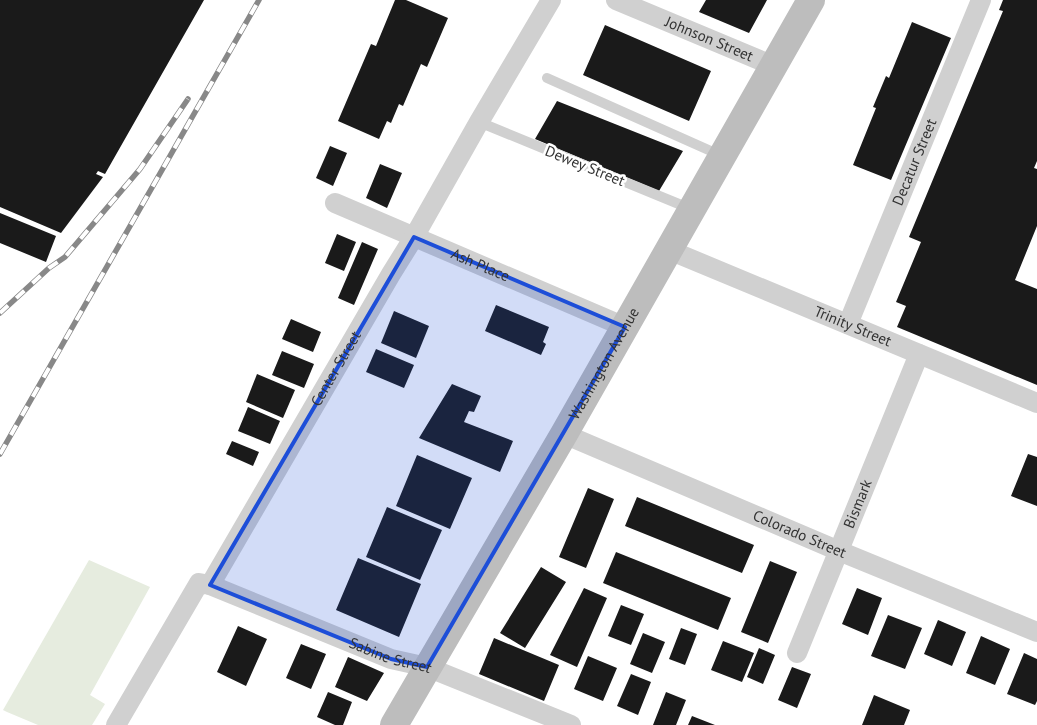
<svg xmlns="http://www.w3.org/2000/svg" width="1037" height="725" font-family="'PT Sans',sans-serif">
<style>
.green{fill:#e6ecdf}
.building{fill:#1a1a1a}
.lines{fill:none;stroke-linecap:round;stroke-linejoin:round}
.lane{stroke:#d0d0d0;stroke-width:10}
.street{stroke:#d0d0d0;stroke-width:20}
.secondary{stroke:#bdbdbd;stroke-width:28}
.rail-casing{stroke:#888;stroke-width:5.5}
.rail{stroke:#fff;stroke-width:4;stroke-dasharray:11;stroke-linecap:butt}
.marked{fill:#1d4ed8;fill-opacity:0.2;stroke:#1d4ed8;stroke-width:4;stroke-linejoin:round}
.labels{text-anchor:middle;stroke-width:5;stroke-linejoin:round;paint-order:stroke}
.street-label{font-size:15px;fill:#333;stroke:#fff}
</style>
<rect width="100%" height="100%" fill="#fff"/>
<path class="green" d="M89,560L150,587L90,695L105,704L92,725H38L7,712L3,710Z"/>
<path class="building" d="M0,0H204L105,174L98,171L96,174L103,177L61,233L0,207Z
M395,0H406L448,18L427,67L421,64L403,106L399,104L391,123L387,121L379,139L338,121L371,44L376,46Z
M706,0H767L749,33L699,12Z
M1003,0H1037V161L1034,168L1037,169V226L1015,280L1037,289V385L897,327L906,306L896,302L921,242L909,237L1003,11L999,10Z
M912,22L951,38L891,180L853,165L876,108L873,107L886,76L889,78Z
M605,25L711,71L689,121L583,75Z
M557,101L683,151L659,191L535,139Z
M330,146L347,153L333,186L316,178Z
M380,164L402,173L387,208L366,198Z
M0,213L56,236L46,262L0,243Z
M337,234L356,242L344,271L325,263Z
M362,242L378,249L354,305L338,298Z
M496,305L549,327L543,342L546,344L541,355L485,331Z
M394,311L429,326L416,358L381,343Z
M291,319L321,332L313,352L282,339Z
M376,349L414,365L404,388L366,372Z
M282,351L314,364L304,388L272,375Z
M257,374L295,390L283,418L246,402Z
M452,384L481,396L474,412L469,411L464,422L513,441L500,472L419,438Z
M248,407L280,421L270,444L238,431Z
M232,441L259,452L253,466L226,454Z
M1028,454L1037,457V506L1011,496Z
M417,455L472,478L450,529L396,506Z
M588,488L614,499L586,568L559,557Z
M637,497L754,545L742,573L625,526Z
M387,507L442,530L420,580L366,557Z
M616,552L731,598L718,630L603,583Z
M358,558L421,584L399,637L336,610Z
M770,561L797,572L768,643L741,632Z
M541,567L566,582L525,648L500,633Z
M584,588L607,598L577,667L550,655Z
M857,588L882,598L868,635L842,624Z
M621,605L644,614L631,645L608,636Z
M888,615L922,628L905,669L871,656Z
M938,620L966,632L952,666L924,654Z
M238,626L267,639L246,686L217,672Z
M681,628L697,634L685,665L669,659Z
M643,633L665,642L652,673L630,664Z
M981,636L1010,649L995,685L966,673Z
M494,638L559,665L544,701L479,674Z
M723,641L754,653L742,682L711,670Z
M301,644L326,654L311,689L286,678Z
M759,648L775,655L763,684L747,677Z
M1024,653L1037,659V701L1035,705L1007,694Z
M588,656L617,668L603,701L574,689Z
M348,657L384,673L367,701L335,687Z
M792,667L811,674L797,708L778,700Z
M631,674L651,682L638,715L617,706Z
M328,692L352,702L343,725H335L317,717Z
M666,692L686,700L676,725H653Z
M874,695L910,710L904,725H862Z
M692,716L715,725H688Z"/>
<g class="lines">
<path class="lane" d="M547,78L722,156
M479,122L691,209"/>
<g class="street">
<path id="s1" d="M616,0L774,66"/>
<path id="s2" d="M335,203L625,327"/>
<path id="s3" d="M669,250L1037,403"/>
<path id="s4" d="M848,324L981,0"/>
<path id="s5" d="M564,434L839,551L1037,632"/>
<path id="s6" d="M210,585L391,659L427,667L571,725"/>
<path id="s7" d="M797,653L919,354"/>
<path id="s8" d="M116,725L199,583L210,585L391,274L414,237L479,122L551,0"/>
</g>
<path class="secondary" id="s9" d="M394,725L564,434L811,0"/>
<g class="rail-casing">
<path id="rail" d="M0,313L49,268L65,257L140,169L188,99
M0,454L259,0"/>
</g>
<use href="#rail" class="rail"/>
</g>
<path class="marked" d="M414,237L625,327L427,667L391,659L210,585Z"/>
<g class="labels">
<g class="street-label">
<text dy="5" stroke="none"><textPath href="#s1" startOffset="101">Johnson Street</textPath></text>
<text dy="5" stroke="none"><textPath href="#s4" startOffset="175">Decatur Street</textPath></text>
<text transform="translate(585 166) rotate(22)" y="5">Dewey Street</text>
<text dy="5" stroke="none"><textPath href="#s2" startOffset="158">Ash Place</textPath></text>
<text dy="5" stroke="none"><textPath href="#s3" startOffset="199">Trinity Street</textPath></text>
<text dy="5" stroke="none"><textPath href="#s9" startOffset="418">Washington Avenue</textPath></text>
<text dy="5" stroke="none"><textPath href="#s8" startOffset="426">Center Street</textPath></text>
<text dy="5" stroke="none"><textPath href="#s7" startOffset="161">Bismark</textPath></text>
<text dy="5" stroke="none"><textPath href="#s5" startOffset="256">Colorado Street</textPath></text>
<text dy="5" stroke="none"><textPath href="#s6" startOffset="194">Sabine Street</textPath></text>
</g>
</g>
</svg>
